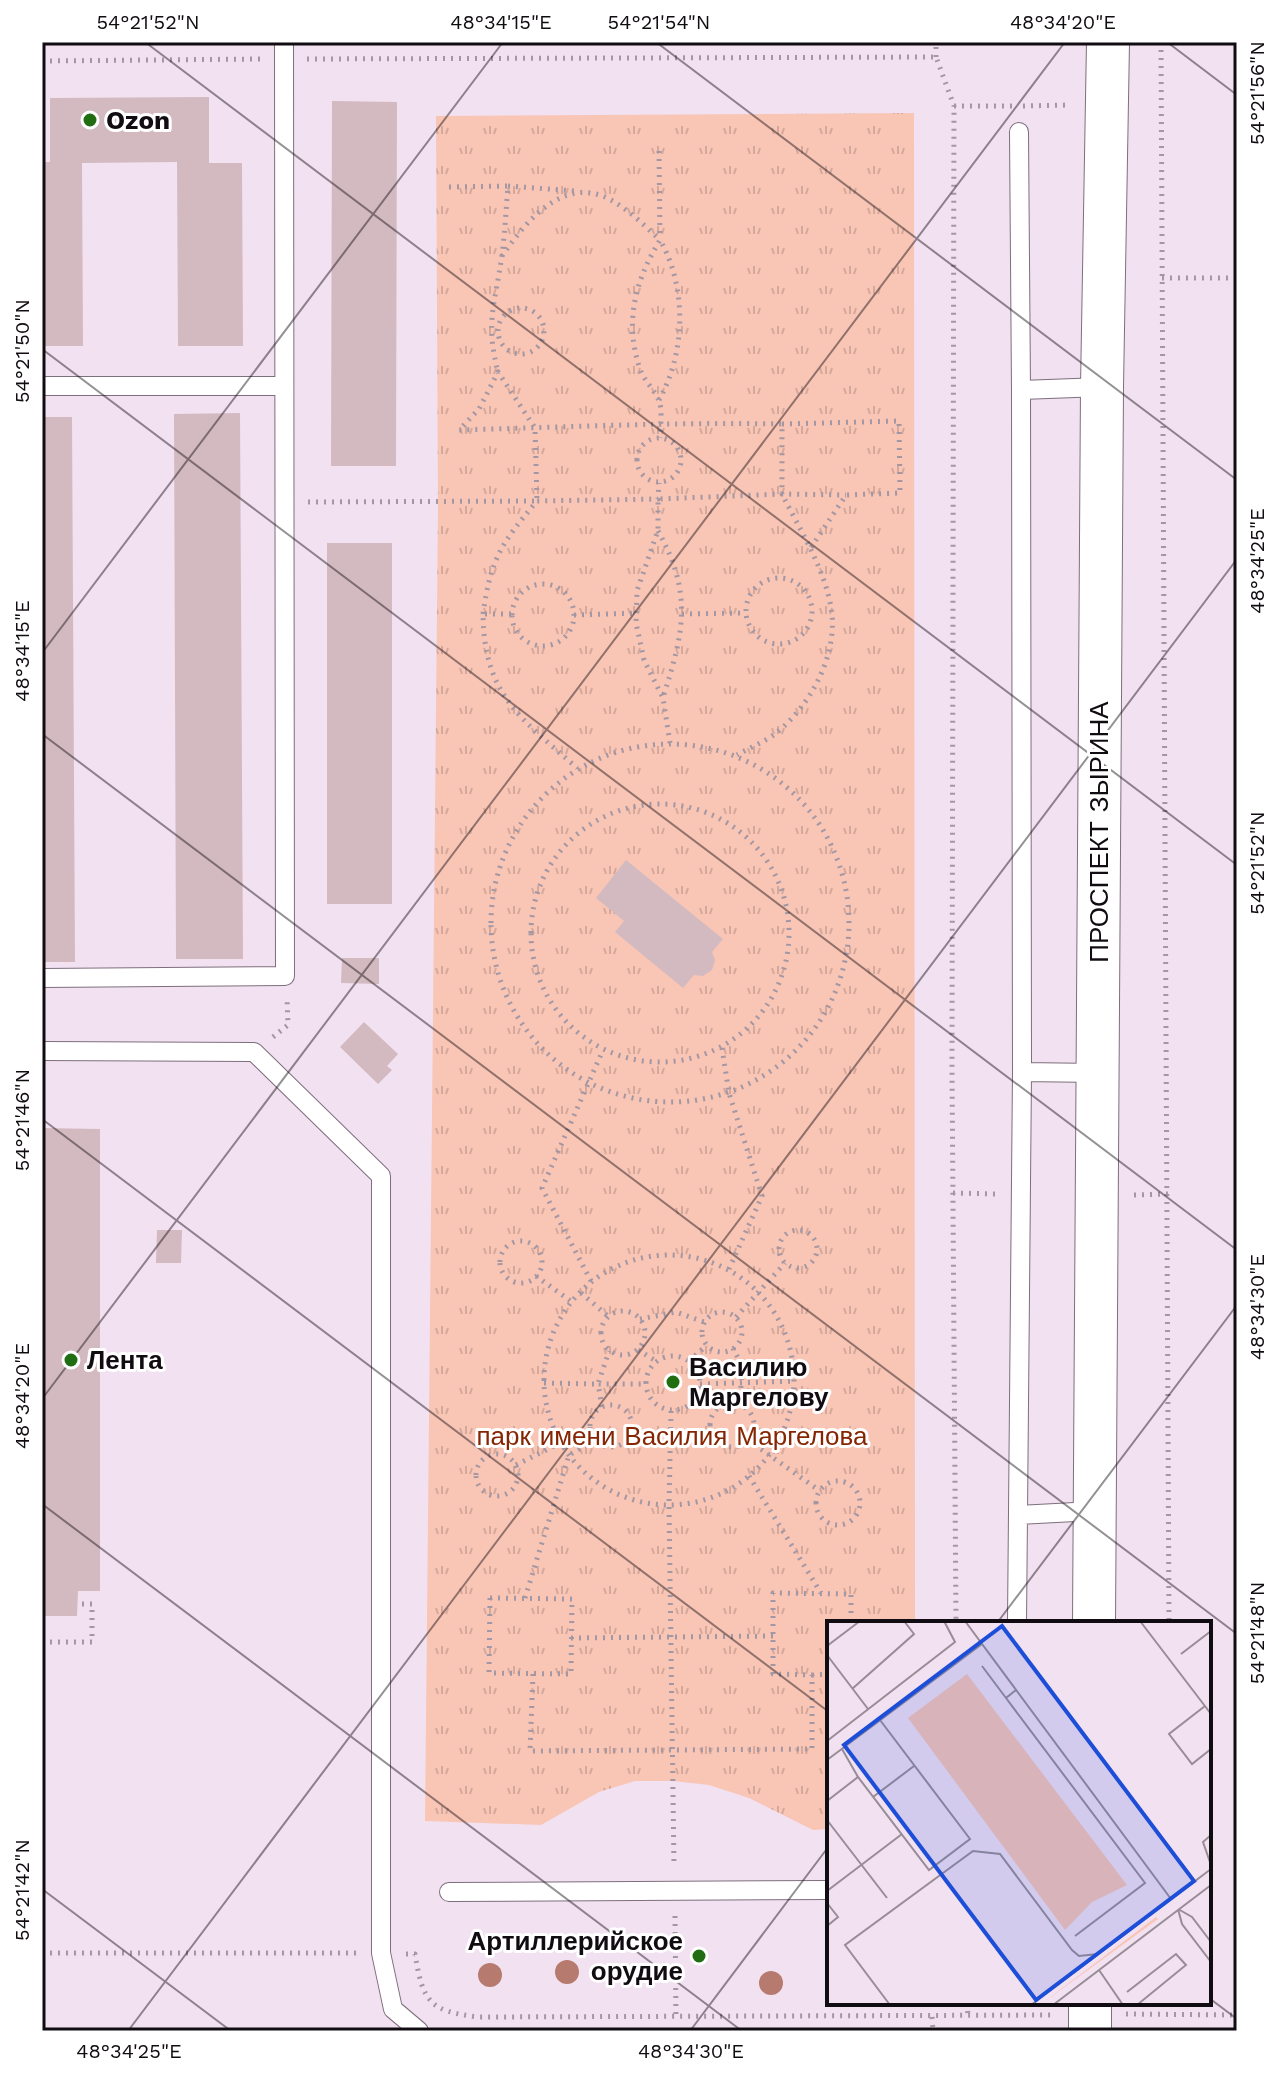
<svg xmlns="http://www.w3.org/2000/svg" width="1279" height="2073" font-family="'Work Sans',sans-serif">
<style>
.grass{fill:url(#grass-tufts)}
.building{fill:#d3bac0}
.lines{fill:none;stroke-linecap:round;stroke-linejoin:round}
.service-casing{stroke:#7e6f7d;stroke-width:20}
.tertiary-casing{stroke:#7e6f7d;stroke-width:44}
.path{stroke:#a497a4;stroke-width:5;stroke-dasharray:2 6;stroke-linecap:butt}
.service{stroke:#fff;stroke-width:18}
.tertiary{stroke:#fff;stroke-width:42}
.tree{fill:#b67a6e}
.ticks{fill:none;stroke:#110c11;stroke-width:2;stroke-opacity:0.45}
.poi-dot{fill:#216e12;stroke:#fff;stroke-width:3}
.labels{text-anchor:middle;stroke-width:6;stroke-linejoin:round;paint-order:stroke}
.poi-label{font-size:26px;font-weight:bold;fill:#110c11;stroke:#fff;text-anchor:start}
.street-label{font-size:26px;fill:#110c11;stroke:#fff}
.park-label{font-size:26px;fill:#852502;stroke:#fff}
.inset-road{fill:none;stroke:#988c97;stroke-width:2}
.view{fill:#1d4ed8;fill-opacity:0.15;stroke:#1d4ed8;stroke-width:4}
.inset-edge{fill:none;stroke:#110c11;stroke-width:4}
.neatline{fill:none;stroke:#110c11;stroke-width:3}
.ticks-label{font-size:20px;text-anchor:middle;fill:#110c11}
</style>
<defs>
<pattern id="grass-tufts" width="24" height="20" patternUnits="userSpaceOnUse" patternTransform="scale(2)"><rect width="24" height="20" fill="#f9c5b5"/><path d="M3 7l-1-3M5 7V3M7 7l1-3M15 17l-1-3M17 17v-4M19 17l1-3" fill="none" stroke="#d4a89b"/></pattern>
</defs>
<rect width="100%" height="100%" fill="#f2e1f1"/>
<path class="grass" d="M914,113L915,1623H829V1829L813,1830L749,1798L709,1785L673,1781H635L599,1792L541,1825L425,1821L438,507L436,116Z"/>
<path class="building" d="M209,97V163H242L243,346H178L177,162L82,163L83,346H42V162H50V98Z
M332,101L397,102L396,466H331Z
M240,413L243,959H176L174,414Z
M42,417H72L75,962H42Z
M327,543H392V904H327Z
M626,860L723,939L712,952L715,960L712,970L703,976L694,975L683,988L615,932L624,921L596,898Z
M342,958H379V984L341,983Z
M364,1022L398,1054L387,1066L392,1070L378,1084L340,1047Z
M42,1128L100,1129V1591H78L77,1616H42Z
M157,1230H182L181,1263H156Z"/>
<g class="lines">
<g class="service-casing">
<path id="service" d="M1019,132L1021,390
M42,386H282
M42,978L285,976L284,42
M42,1051L254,1052L381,1176V1953L393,2009L419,2031
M1022,1072L1098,1073
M1018,1515L1094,1511
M1017,1623L1022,1072L1021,390L1102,387
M449,1892L829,1890"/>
</g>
<g class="tertiary-casing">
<path id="tertiary" d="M1094,1623L1102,387L1108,42
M1090,2031V2003"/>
</g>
<path class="path" d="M1161,42L1169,1623
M936,57V42
M307,59L936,57L954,106L952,1066L956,1623
M42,61L261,59
M954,106H1013
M1023,106L1069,105
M659,151L660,239
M508,186L575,191
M449,187L508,186C506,209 505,232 502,255C495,305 485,321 498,372
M502,256C526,221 564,174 611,200C629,210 645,226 660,240
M1162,278H1237
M498 331a23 23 0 1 1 46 0a23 23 0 1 1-46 0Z
M659,400C686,352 687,287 660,240C635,281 624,322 640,369C644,381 655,390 659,401C663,411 660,427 660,438
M782,424L899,421L900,493L846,495L810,549
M637 460a22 22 0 1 1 44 0a22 22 0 1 1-44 0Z
M308,502L537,501L535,428L498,372L479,409L459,430C567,427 674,422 782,424V494L846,495
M658,531C693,593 684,633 663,697
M746 611a33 33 0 1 1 66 0a33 33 0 1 1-66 0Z
M512 615a31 31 0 1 1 62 0a31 31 0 1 1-62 0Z
M483,614C491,558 501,544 537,501L658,499L659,483
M511,614H483C484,696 521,718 577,768
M682,614L746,613
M574,615L636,613
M670,743L663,698L644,660L636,623L637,591L658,530V499L782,494C800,530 828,574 832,615C836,659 809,707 775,734C764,742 749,748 737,755
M491 923a179 179 0 1 1 358 0a179 179 0 1 1-358 0Z
M531 933a129 129 0 1 1 258 0a129 129 0 1 1-258 0Z
M273,1037L288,1025L287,998
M722,1048L729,1093L762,1196L729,1269
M953,1193L996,1194
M1134,1195L1169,1194
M779 1249a19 19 0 1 1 38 0a19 19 0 1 1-38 0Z
M500 1262a21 21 0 1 1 42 0a21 21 0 1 1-42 0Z
M544 1380a125 125 0 1 1 250 0a125 125 0 1 1-250 0Z
M536,1276L572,1302
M591,1281L542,1188L603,1050
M581,1293L609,1317
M601 1333a22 22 0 1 1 44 0a22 22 0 1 1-44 0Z
M702 1332a20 20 0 1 1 40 0a20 20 0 1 1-40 0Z
M736,1317L785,1263
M640,1319L676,1312L704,1322
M733,1348L742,1366L740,1404
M638,1350L656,1361
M646 1383a27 27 0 1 1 54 0a27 27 0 1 1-54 0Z
M689,1361L707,1345
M544,1383L598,1384L609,1351
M700,1384L795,1381
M710 1425a22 22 0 1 1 44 0a22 22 0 1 1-44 0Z
M590 1426a21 21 0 1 1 42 0a21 21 0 1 1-42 0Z
M602,1407L598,1384H645
M671,1411L669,1505L674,1866
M748,1440L820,1491
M476 1475a21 21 0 1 1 42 0a21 21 0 1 1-42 0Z
M516,1465L562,1442
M749,1476L821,1593
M816 1503a22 22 0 1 1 44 0a22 22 0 1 1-44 0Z
M490,1598L572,1599L571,1674L489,1673Z
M525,1598L569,1455L595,1440
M571,1638L773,1636
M42,1642H92V1604H77
M533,1674L530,1751L812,1749V1675L773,1674V1593L851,1594V1623
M812,1675L829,1674
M675,1916L676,2019
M42,1953H356
M406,1954H415C423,2002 429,2011 478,2017L1056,2015
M967,2003L968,2016
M1126,2014L1237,2015
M932,2017L933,2031"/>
<use href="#service" class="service"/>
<use href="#tertiary" class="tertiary"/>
</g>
<g class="tree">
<circle cx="567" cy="1972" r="12"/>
<circle cx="490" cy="1975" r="12"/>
<circle cx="771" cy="1983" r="12"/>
</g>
<path class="ticks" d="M145,42L1237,865M656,42L1237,480M1167,42L1237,95M42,349L1237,1250M42,653L503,42M42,734L1237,1634M42,1119L829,1712M42,1399L1065,42M42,1504L742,2031M997,1623L1237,1305M42,1889L231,2031M1209,1998L1237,2019M128,2031L1237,559M690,2031L829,1846"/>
<g class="poi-dot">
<circle cx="90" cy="120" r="8"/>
<circle cx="71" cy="1360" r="8"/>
<circle cx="673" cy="1382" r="8"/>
<circle cx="699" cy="1956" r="8"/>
</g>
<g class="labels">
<g class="poi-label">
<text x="106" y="129">Ozon</text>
<text x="87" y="1369">Лента</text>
<text x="689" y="1376">Василию<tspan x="689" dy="30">Маргелову</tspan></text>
<text x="683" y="1950" text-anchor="end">Артиллерийское<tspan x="683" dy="30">орудие</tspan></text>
</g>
<g class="street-label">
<text transform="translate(1099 832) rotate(-90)" y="9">ПРОСПЕКТ ЗЫРИНА</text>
</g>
<g class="park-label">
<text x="672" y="1445">парк имени Василия Маргелова</text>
</g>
</g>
<g transform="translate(827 1621)">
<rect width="384" height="384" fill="#f2e1f1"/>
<path d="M140,53L300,264L265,281L238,309L81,97ZM329,296L331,298L213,384Z" fill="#f9c5b5"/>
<path class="inset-road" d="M138,0L344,278M313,0L384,93M0,25L33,0M354,33L384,10M0,34L41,88M155,45L179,77M25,68L87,13L77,0M189,69L179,77L318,262L248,315M378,85L342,113L365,143L384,128M0,120L128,21L117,0M15,128L31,156M0,139L155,23M46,176L87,145M0,180L31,156L102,249L143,218L53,99M0,199L60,277M384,214L376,221L384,244M0,270L75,213M0,282L11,296L0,305M351,288L355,303L384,341M351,288L365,296L384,321M272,349L296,384M300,371L349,333L359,344L310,384M63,384L18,324L146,230L173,233L245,329L252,335L271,333M204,384L384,248M226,384L384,264"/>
<path class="view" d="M175,5L367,260L209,379L17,124Z"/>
<rect width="384" height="384" class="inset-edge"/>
</g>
<rect width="1279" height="2073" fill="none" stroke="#ffffff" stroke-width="88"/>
<rect x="44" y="44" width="1191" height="1985" class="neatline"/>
<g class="ticks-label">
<text x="148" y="29">54°21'52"N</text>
<text x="501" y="29">48°34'15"E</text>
<text x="659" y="29">54°21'54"N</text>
<text x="1063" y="29">48°34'20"E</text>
<text transform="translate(1257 93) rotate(-90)" y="7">54°21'56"N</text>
<text transform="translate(22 351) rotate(-90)" y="7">54°21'50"N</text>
<text transform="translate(1257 561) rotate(-90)" y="7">48°34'25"E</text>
<text transform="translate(22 651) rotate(-90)" y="7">48°34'15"E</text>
<text transform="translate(1257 863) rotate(-90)" y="7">54°21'52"N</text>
<text transform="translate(22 1120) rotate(-90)" y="7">54°21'46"N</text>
<text transform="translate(1257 1307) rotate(-90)" y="7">48°34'30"E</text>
<text transform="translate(22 1396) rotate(-90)" y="7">48°34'20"E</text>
<text transform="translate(1257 1633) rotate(-90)" y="7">54°21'48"N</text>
<text transform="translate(22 1890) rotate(-90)" y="7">54°21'42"N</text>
<text x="129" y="2058">48°34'25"E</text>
<text x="691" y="2058">48°34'30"E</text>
</g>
</svg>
